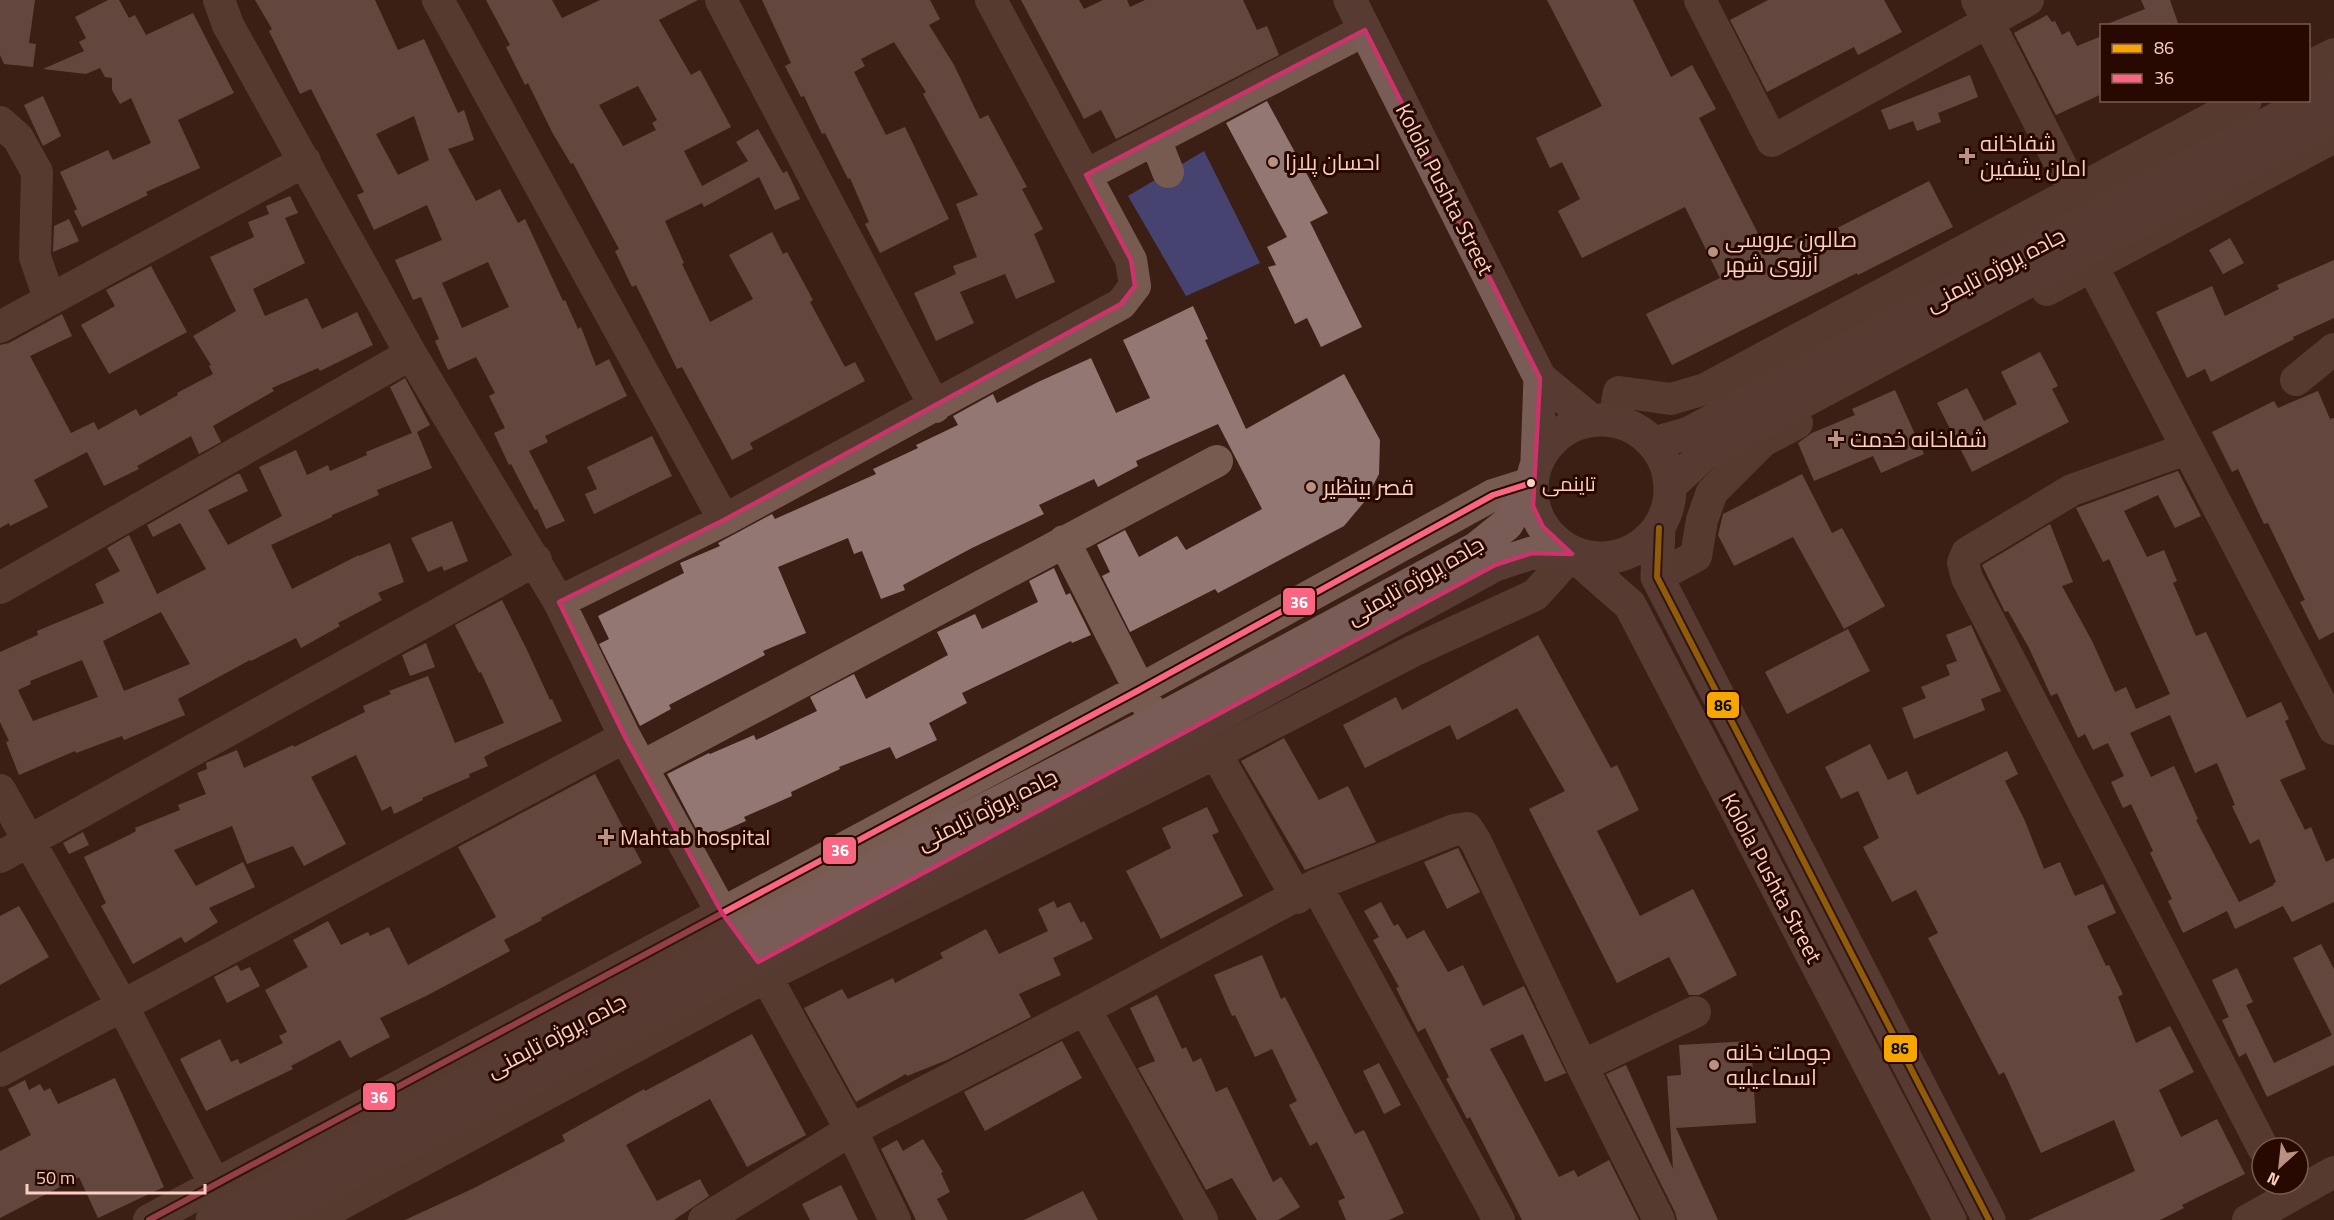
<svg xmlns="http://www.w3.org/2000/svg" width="2334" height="1220" font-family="'Titillium Web',Cairo,sans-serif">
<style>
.green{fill:#464371}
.building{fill:#927772;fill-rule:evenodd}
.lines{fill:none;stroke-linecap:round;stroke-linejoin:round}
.minor{stroke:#775b50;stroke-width:32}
.major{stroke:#785c55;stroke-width:33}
.bus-1-casing{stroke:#270901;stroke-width:10}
.bus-2-casing{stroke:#270901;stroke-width:10}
.bus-1{stroke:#f7a600;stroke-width:6}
.bus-2{stroke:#fa6682;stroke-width:6}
.marked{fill:none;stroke:#cb336a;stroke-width:4.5;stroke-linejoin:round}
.poi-dot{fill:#b89183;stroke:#270901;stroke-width:2}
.bus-dot{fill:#fbcfbf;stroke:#270901;stroke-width:2}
.labels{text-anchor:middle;stroke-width:6;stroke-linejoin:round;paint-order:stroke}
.bus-label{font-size:20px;fill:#fbcfbf;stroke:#270901;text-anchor:start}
.poi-label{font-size:22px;fill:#fbcfbf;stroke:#270901;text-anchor:start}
.street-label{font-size:22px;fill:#fbcfbf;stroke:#270901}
.line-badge{stroke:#270901;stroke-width:2}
.badge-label{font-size:16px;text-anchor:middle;font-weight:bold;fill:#fff}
.pale-badge-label{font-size:16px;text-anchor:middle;font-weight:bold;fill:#111}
</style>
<rect width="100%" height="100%" fill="#3c1f14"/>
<path class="green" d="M1204,151L1260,263L1186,296L1128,196Z"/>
<path class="building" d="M0,0H35L29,43L36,44L33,67L4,64L0,55Z
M108,0H119L129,18L135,15L146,35L193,13L234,93L178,120L200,168L146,192L148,195L82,227L74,211L77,209L60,172L108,150L113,160L151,143L131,98L120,104L112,90V78L105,77L100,68L86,74L43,69L84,51L79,42L86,38L75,17Z
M255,0H375L398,50L424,39L458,113L464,110L474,140L448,149L476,201L500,189L518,223L525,219L563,301L565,300L578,329L581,327L596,366L609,359L627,396L545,436L548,442L529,451L565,521L546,529L537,509L535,510L511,464L509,465L494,433L505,428L489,396L495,393L476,357L448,370L435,341L439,339L421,297L413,300L395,260L442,240L427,205L374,230L357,195L364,192L311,89L300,94L269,31L272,29ZM414,116L429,160L398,175L376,134ZM488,262L509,307L462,328L442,283Z
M486,0H552L562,18L600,0H698L659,20L691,75L700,70L731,127L684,151L702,186L748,161L736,142L758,129L783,173L787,171L800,199L775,210L759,177L704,207L702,203L665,221L684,263L682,264L710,322L753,299L729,255L772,232L783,254L787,252L813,300L810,302L845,367L855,362L865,381L750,443L753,449L732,460L682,367L677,369L636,285L632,287L615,251L619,249L573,163L571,164L552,132L528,83L525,85L506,47L510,45ZM638,86L657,120L652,123L656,130L623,146L599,105Z
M762,0H930L940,19L929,25L954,65L980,119L988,115L1027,187L1022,189L1043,229L1034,234L1055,282L1016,299L1005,274L960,292L974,323L936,341L914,293L956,274L953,266L977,257L956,204L978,195L969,178L923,94L926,92L894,42L861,59L865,66L854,72L886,135L905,127L949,219L880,253L865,224L869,222L850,178L848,179L825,133L822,134L804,96L801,97L785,66L791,63Z
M1021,0H1079L1084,9L1103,0H1127L1130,7L1145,0H1243L1257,30L1267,26L1279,55L1116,139L1101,110L1084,119Z
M1547,0H1633L1671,77L1692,65L1716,109L1699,118L1768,253L1806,234L1810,242L1929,181L1953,227L1858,275L1857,273L1672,365L1646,314L1720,278L1685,207L1582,258L1558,211L1580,199L1562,162L1550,168L1536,138L1602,106Z
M1768,0H1884L1902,32L1858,55L1854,47L1767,92L1730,20Z
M2141,0H2170L2179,26H2107V24L2145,9Z
M2047,15L2052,22L2055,21L2062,35L2069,31L2077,46L2102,36V94L2056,115L2014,33Z
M1970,75L1978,97L1938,113L1941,122L1917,131L1913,121L1889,130L1881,110Z
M43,96L61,136L43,146L24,105Z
M1267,101L1328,213L1310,222L1362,327L1321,347L1307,318L1295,324L1268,267L1276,265L1267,247L1287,237L1226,123Z
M290,196L298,213L285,218L305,263L253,289L265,316L307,298L322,329L357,312L373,345L320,371L318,368L272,388L274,391L213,426L221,442L199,454L191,436L137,466L139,469L104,486L87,452L34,480L48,507L10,526L9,523L0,528V345L9,343L62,314L72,336L30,356L71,433L94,422L98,430L136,409L140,416L178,395L177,393L213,374L209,366L211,365L193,336L236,311L210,257L254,237L248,222L269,214L266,206Z
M69,219L79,241L53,252L54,226Z
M2230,238L2244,263L2223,274L2209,250Z
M2334,260V318L2293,337L2294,339L2211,382L2205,369L2187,378L2156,312L2212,286L2225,316L2279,289L2277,285Z
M151,266L187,332L109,374L81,325L115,306L106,290Z
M1193,306L1208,339L1205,340L1246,429L1344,374L1380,440L1379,474L1365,501L1344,526L1218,593L1215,589L1130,632L1102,576L1110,572L1097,545L1125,530L1139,557L1177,536L1186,550L1262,509L1218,424L1136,461L1138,466L1098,487L1094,479L1039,505L1044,514L972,548L903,585L905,590L881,599L862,551L854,554L848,538L778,567L806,633L763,651L765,655L669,705L671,709L640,726L599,644L609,639L598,616L684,573L680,563L720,546L718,543L772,514L775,519L876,474L873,469L918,448L916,445L958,425L953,416L993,394L997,403L1038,382L1091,358L1116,413L1150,398L1123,340Z
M2040,352L2058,386L2052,389L2069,422L1972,472L1937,403L1967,388L1984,421L2017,404L2001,372Z
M405,378L430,425L417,432L432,468L377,490L379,495L332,515V517L271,545L292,589L359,555V556L390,543L404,582L378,593L382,600L338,623L340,626L301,648L296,638L251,661L250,660L178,699L185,715L124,740L122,736L76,753L75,751L19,775L6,742L9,741L0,722V652L38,635L37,631L104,603L95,584L120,571L107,548L129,535L157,594L206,569L180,523L153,537L147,525L237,474H240L248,491L208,510L228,545L282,516L259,467L296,450L307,475L328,465L330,471L367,455L366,452L412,433L390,387ZM161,612L190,664L124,691L103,641ZM82,660L98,697L33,721L18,690L31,684L30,681Z
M1895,390L1924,454L1881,473L1873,456L1814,481L1798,443L1812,433L1855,415L1852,409Z
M2318,391L2330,419L2334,418V632L2319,640L2300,602L2305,600L2268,523L2264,524L2238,469L2232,472L2212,432L2274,401L2278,408Z
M652,436L672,476L594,514L585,494L597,489L587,467Z
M2178,471L2201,516L2175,528L2158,495L2124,511L2147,557L2164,550L2177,581L2173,583L2196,636L2206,632L2247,718L2281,702L2289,719L2285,721L2306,769L2280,780L2305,830L2311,827L2326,862L2334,858V902L2292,922L2283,906L2235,929L2227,911L2183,933L2168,901L2172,899L2150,853L2153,851L2131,804L2123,808L2111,782L2124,776L2108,743L2093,750L2085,734L2078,738L2057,693L2051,696L2029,648L2008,611L2005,612L1982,565L2050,524L2073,582L2062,586L2092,641L2115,692L2126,687L2136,709L2170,694L2109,559L2103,562L2076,508ZM2170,715L2195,773L2217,763L2235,805L2232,806L2250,844L2259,839L2276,882L2273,884L2274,885L2239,902L2196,820L2198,819L2174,766L2151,777L2130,733Z
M1802,474L1832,533L1842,528L1885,606L1844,629L1793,537L1734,566L1718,535L1723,514Z
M452,521L468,561L444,571L442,566L428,572L411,538Z
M1054,568L1066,595L1070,593L1091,635L1072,643L1071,641L962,693L967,703L929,723L937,740L896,759L890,747L839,767L840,769L791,792L792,796L744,817L746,821L702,840L667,774L709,753L710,754L754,735L756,740L817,711L810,697L854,674L866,699L948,655L937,632L975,614L982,629L1038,602L1029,581Z
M502,600L527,650L550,700L552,699L562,721L493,752L484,757L488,766L469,774L470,777L422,798L423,800L394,814L391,806L382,811L356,755L311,777L346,844L304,866L293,846L247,864L232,826L174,850L196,886L243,862L255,887L209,908L218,922L185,943L181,937L133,964L101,906L106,903L84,857L131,834L136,831L135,828L180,810L178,805L206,794L197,773L207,769L206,763L237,750L244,768L293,745L294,747L365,712L363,706L391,694L389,691L428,676L455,743L504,723L481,672L479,673L455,625Z
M1971,625L2001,691L1981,699L1985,710L1914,739L1902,708L1926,698L1921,687L1950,675L1946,665L1957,661L1946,635Z
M1848,629L1870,671L1787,714L1765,672Z
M1538,635L1611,768L1617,765L1639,810L1597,831L1640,916L1693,889L1737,975L1699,995H1689L1669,957L1617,983L1529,809L1565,791L1517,708L1457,740L1450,725L1365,768L1343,725L1396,697L1402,710Z
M426,643L435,667L410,676L402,655Z
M1284,738L1319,800L1348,786L1376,842L1305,870L1241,761Z
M1870,744L1888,780L1907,771L1917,795L2007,751L2018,774L2005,781L2025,821L2044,869L2060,862L2075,896L2103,884L2116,913L2087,926L2106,966L2109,965L2123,994L2118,997L2136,1043L2170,1026L2194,1072L2159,1090L2181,1137L2217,1119L2245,1174L2182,1205L2184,1208L2160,1220H2029L2135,1171L2114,1120L2041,1153L2004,1072L1999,1075L1928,938L1938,933L1916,890L1892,902L1863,847L1879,838L1858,791L1841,799L1825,767Z
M595,774L642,863L541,918L542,920L504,940L510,951L428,995L380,1018L390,1037L350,1058L340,1040L291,1066L293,1069L206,1111L180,1059L220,1039L231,1062L238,1059L240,1064L283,1043L279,1036L287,1032L265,990L308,967L293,940L328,921L341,945L368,932L370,936L389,927L408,965L496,917L458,847Z
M1207,807L1219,832L1212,835L1243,896L1161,939L1126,871L1171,848L1162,828Z
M83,832L89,845L69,854L63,843Z
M1458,848L1480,892L1447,909L1424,862Z
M1054,901L1057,908L1070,902L1081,923L1084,921L1093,939L1053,958L1061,975L1019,994L1031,1017L947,1060L907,1076L906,1074L856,1102L804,1008L842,989L848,999L893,978L895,983L943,958L940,953L986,929L999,954L1048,931L1038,909Z
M1381,902L1394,926L1398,924L1407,939L1424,930L1448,972L1463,965L1483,1006L1524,986L1566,1073L1545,1082L1523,1034L1490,1049L1559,1177L1574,1170L1578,1177L1609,1160L1639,1220H1522L1470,1117L1467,1119L1446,1079L1449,1077L1425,1028L1418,1032L1396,988L1399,987L1373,940L1379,937L1364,911Z
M19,906L49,957L0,985V916Z
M2321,944L2334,969V1065L2267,1097L2246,1053L2239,1057L2222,1020L2229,1017L2212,980L2237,968L2253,1002L2246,1005L2274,1063L2332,1035L2293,958Z
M1262,955L1281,999L1285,997L1355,1134L1364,1130L1404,1213L1389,1220H1346L1338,1201L1345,1198L1317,1142L1310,1146L1289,1105L1297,1101L1272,1049L1255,1057L1235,1015L1232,1016L1214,975Z
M237,965L241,971L250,967L260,986L227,1003L214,977Z
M1157,995L1182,1049L1186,1047L1193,1062L1201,1058L1216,1092L1227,1087L1273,1182L1281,1177L1300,1207L1278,1220H1257L1232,1178L1206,1190L1138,1068L1155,1061L1130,1008Z
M752,1034L806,1135L747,1167L710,1099L626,1145L657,1201L700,1179L709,1196L674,1220H405L472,1189L565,1141L562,1135L644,1089L645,1091Z
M1062,1041L1082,1078L985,1131L964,1092Z
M1751,1041L1756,1123L1676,1128L1718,1220H1677L1675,1212L1606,1074L1626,1065L1673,1169L1667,1076L1681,1075L1679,1045Z
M1379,1063L1401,1105L1384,1114L1363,1071Z
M115,1078L164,1187L98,1218L79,1177L0,1218V1151L31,1135L8,1089L25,1080L29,1090L40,1084L44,1091L50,1088L58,1104Z
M923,1139L943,1172L941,1173L950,1192L937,1199L948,1220H916L881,1149L897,1140L903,1151Z
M841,1185L858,1220H810L802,1204Z
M1083,1191L1098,1220H1024Z"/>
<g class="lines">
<path class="minor" d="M219,0L228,25L411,354L559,602L625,737L722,913L758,962L851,1130L895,1220
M438,0L724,520
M721,0L935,407
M1700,0L1772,141L2028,0
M1977,0L2084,211
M2308,67L2334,54
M0,122L18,138L37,172L35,257L49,298
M1155,139L1168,172
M1086,175L1365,30
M2087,250L2092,266L2334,729
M2047,290L2334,137
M0,327L305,161
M2296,380L2334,349
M1614,420L1619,392L1671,399L1705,389L2246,100
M2186,449L2072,490L1967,553L1963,563L1967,578L2263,1148
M1064,541L1149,708
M1657,577L1696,556L1702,520L1712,492L1763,441L1797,423
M0,588L411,354
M559,602L724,520L1121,304L1135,286L1131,260L991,0
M1205,734L1297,898
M643,766L1217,461
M0,790L122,1005L215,1185
M0,857L536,560
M1316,885L1499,1220
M1085,1009L1202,1220
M1582,1066L1695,1012
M0,1071L625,737
M149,1220L1139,690L1493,495L1531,483
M311,1220L765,977L1216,753L1413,651L1535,595L1572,554
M704,1220L851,1130L1085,1009L1316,885L1454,830L1467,828L1476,842L1582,1066L1659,1220
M2248,1220L2334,1172"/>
<path class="major" d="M1350,0L1540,378L1591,420
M1532 489a69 69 0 1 1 138 0a69 69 0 1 1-138 0Z
M1654,443L1689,433L2334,88
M1537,460L1540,378
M1671,485L1703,455L2334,118
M1659,528L1657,577L1989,1220
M212,1220L739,936L1157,721L1477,548L1507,524L1531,483
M262,1220C675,1005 1087,789 1495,565L1532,553L1572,554L1630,605L1950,1220"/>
<g class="bus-1-casing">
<path id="bus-1" d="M1659,528L1657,577L1989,1220"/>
</g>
<g class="bus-2-casing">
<path id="bus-2" d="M149,1220L1139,690L1493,495L1531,483"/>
</g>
<use href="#bus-1" class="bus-1"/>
<use href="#bus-2" class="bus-2"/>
</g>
<path d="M0 0H2334V1220H0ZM1365,30L1540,378L1533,506L1543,527L1572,554L1532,553L1495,565L758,962L722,913L625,737L559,602L724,520L1121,304L1135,286L1131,260L1086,175Z" fill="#3c1f14" fill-opacity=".55" fill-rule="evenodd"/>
<path class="marked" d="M1365,30L1540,378L1533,506L1543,527L1572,554L1532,553L1495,565L758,962L722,913L625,737L559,602L724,520L1121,304L1135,286L1131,260L1086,175Z"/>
<g class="poi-dot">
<path d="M1964 147h6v6h6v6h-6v6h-6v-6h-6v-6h6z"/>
<circle cx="1273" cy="162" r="6"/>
<circle cx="1713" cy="252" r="6"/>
<path d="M1833 430h6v6h6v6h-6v6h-6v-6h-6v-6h6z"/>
<circle cx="1311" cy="487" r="6"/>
<path d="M603 828h6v6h6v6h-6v6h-6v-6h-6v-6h6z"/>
<circle cx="1714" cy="1065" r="6"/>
</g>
<circle class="bus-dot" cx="1531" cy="483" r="5"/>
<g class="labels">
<g class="bus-label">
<text x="1542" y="491">تاینمی</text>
</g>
<g class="poi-label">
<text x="1980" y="151">شفاخانه<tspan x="1980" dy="25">امان یشفین</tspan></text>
<text x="1285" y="170">احسان پلازا</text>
<text x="1725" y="247">صالون عروسی<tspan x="1725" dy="25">آرزوی شهر</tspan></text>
<text x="1850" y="447">شفاخانه خدمت</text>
<text x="1323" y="495">قصر بینظیر</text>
<text x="620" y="845">Mahtab hospital</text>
<text x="1726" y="1060">جومات خانه<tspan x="1726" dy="25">اسماعيليه</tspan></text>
</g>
<g class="street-label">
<text transform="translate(1445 189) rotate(63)" y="8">Kolola Pushta Street</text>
<text transform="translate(1995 269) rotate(-28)" y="8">جاده پروژه تایمنی</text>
<text transform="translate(1415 580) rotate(-30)" y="8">جاده پروژه تایمنی</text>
<text transform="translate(987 809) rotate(-27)" y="8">جاده پروژه تایمنی</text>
<text transform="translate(1772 878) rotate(62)" y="8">Kolola Pushta Street</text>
<text transform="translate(556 1035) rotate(-28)" y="8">جاده پروژه تایمنی</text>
</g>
</g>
<g class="line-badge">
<rect x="1282" y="587" width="34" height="29" rx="6" fill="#fa6682"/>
<rect x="1706" y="691" width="34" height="28" rx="6" fill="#f7a600"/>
<rect x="822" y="836" width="35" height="29" rx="6" fill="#fa6682"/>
<rect x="1883" y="1034" width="35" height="29" rx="6" fill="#f7a600"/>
<rect x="362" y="1082" width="34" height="29" rx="6" fill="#fa6682"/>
</g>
<g class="badge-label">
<text x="1299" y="608">36</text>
<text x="840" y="856">36</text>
<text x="379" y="1103">36</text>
</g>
<g class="pale-badge-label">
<text x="1723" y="711">86</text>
<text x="1900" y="1054">86</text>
</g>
<rect x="2100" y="24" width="210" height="78" fill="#270901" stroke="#7c584d" stroke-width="1.5"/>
<rect x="2112" y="44" width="30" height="9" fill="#f7a600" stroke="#7c584d" stroke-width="1.5"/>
<text x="2154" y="54" font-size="18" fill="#fbcfbf">86</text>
<rect x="2112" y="74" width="30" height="9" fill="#fa6682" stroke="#7c584d" stroke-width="1.5"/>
<text x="2154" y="84" font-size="18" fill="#fbcfbf">36</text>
<g transform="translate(2280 1166) rotate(207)"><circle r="28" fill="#270901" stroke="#7c584d" stroke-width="1.5"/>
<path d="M0-4.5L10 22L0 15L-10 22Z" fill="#b89183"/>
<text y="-9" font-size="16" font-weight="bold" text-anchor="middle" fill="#fbcfbf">N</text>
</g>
<path d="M27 1184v9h178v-9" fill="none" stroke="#fbcfbf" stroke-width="3"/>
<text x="36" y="1184" font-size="18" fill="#fbcfbf" stroke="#270901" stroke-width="4.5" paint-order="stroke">50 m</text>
</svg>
